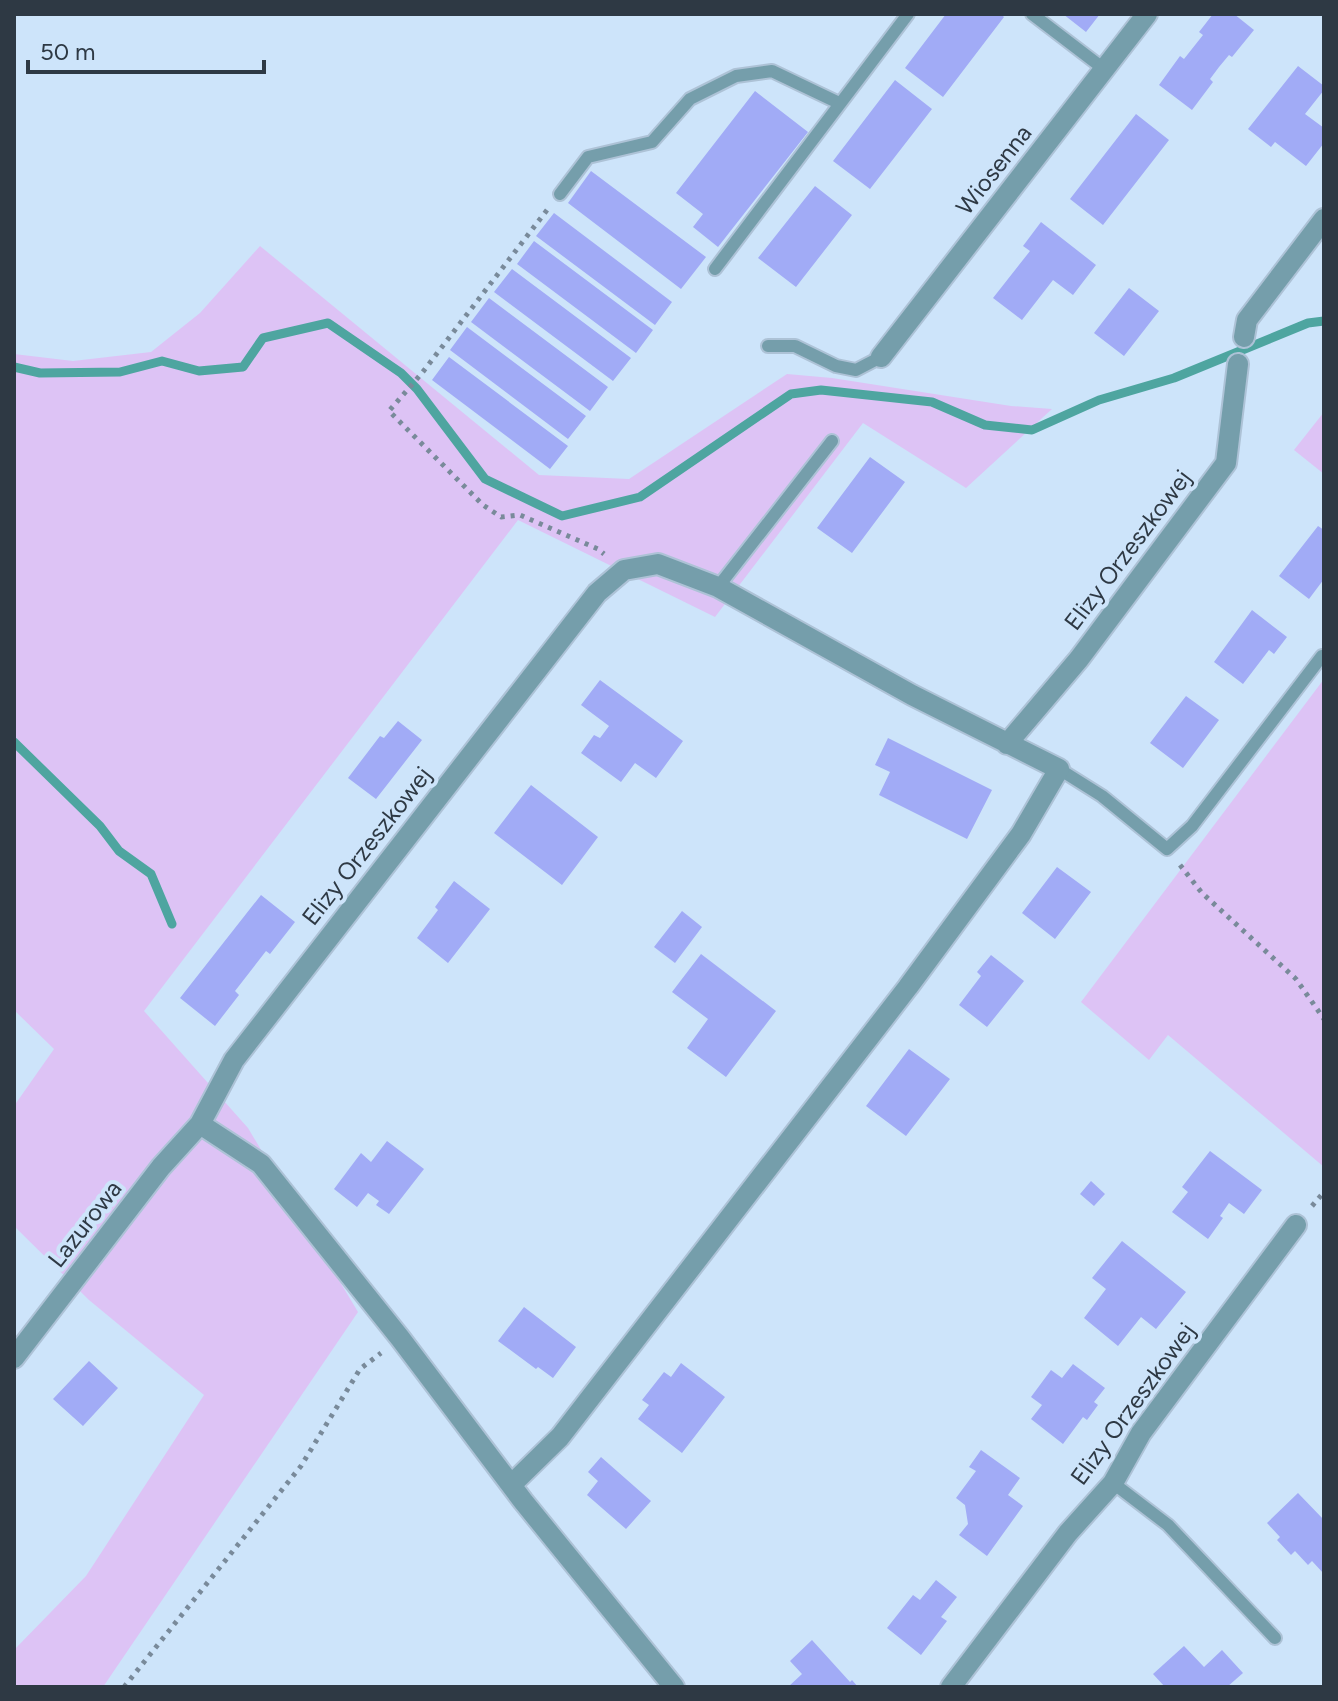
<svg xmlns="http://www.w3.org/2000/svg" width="1338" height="1701" font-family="Figtree,sans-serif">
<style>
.green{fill:#ddc3f5}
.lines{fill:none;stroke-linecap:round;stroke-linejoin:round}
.stream{stroke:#4ea5a0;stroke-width:9}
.building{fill:#a1abf6}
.service-casing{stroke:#adc2d6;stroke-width:16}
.minor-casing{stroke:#adc2d6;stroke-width:24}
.path{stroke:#798a9a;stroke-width:5;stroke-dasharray:4 6;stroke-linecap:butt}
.service{stroke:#759eab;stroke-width:12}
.minor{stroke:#759eab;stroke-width:20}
.labels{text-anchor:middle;stroke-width:8;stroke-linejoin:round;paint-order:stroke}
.street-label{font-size:24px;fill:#2e3944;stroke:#cde4fa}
</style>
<rect width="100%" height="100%" fill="#cde4fa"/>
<path class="green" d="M260,246L539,475L629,479L787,374L832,378L1011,406L1052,409L966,488L863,423L715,617L518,520L144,1011L248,1128L358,1312L103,1687H14V1650L86,1576L204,1395L89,1300L14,1226V1106L54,1049L14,1010V354L73,361L151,352L200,313Z
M1324,412V474L1294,450Z
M1324,679V1167L1168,1035L1149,1060L1081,1002Z"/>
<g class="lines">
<path class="stream" d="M14,367L40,373L120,372L162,361L199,371L243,367L263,338L328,323L401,373L417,389L485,479L562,516L640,497L791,394L821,390L932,402L985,425L1032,430L1099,400L1174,378L1308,323L1324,321
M14,742L100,826L119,851L151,874L172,924"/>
</g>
<path class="building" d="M946,14H1001L1004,17L943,97L905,68Z
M1063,14H1100L1086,32Z
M1213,14H1234L1254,30L1232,57L1229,55L1219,67L1210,79L1213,82L1192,110L1159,85L1180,56L1184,59L1203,35L1199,32Z
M1298,66L1324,86V90L1305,114L1324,128V143L1306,166L1275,142L1271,147L1248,129Z
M895,80L932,109L870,189L833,161Z
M755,91L808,132L718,247L693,227L703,214L676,193Z
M1136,114L1169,140L1103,225L1070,199Z
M591,171L706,257L681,289L568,203Z
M815,186L852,215L796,287L758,258Z
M554,213L672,302L655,325L536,236Z
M1041,222L1096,265L1073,295L1053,280L1022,320L993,298L1030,251L1023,246Z
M534,241L653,330L636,353L517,264Z
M512,269L631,358L613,381L494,292Z
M1129,288L1159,311L1124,356L1094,333Z
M489,298L608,387L590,411L471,322Z
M467,327L586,416L568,439L450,350Z
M449,357L568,446L550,469L432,380Z
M870,457L905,482L852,553L817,528Z
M1318,526L1324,530V579L1309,599L1279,576Z
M1252,610L1287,637L1274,654L1269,650L1243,684L1214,662Z
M600,680L683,741L656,778L635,763L621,782L581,753L594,735L600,738L609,726L581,705Z
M1186,696L1219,720L1183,768L1150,743Z
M398,721L422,740L376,799L348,778L380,736L384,738Z
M888,738L992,790L967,839L879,795L890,772L875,765Z
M531,785L598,837L562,885L494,833Z
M1057,867L1091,892L1055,939L1022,913Z
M454,881L490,909L448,963L417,938L438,910L435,907Z
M261,895L295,922L270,954L266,951L235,991L239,995L215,1026L180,998Z
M682,911L702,927L675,963L654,947Z
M701,954L776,1011L726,1077L687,1048L708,1019L672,992Z
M991,955L1024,981L987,1027L959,1005L981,976L977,972Z
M909,1049L950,1079L906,1136L866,1106Z
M387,1141L424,1169L389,1214L376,1205L379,1201L368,1193L357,1207L334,1189L361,1153L371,1162Z
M1210,1151L1262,1190L1244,1214L1229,1203L1220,1216L1223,1218L1208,1239L1172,1212L1188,1192L1182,1187Z
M1091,1181L1105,1194L1094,1206L1080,1194Z
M1122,1241L1186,1292L1156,1329L1141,1317L1118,1346L1084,1318L1106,1289L1092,1278Z
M524,1307L576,1347L553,1378L538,1367L536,1369L498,1341Z
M89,1361L118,1388L83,1426L53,1399Z
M681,1363L725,1397L682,1453L638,1419L649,1405L642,1400L664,1372L671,1377Z
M1073,1364L1105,1388L1094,1402L1098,1405L1087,1420L1083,1417L1063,1444L1031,1419L1042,1405L1031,1397L1051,1370L1062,1378Z
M981,1450L1020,1478L1008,1495L1023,1506L987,1556L959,1535L968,1524L965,1505L956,1498L976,1471L969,1467Z
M601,1457L651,1501L626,1529L587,1495L598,1481L588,1472Z
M1298,1493L1324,1520V1574L1312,1561L1308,1565L1295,1551L1291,1555L1277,1540L1280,1537L1267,1523Z
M936,1580L957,1597L941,1617L947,1621L921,1655L887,1628L913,1595L920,1600Z
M812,1640L850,1682L852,1680L858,1687H788L802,1674L790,1661Z
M1184,1646L1204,1667L1222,1650L1243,1673L1227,1687H1165L1153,1674Z"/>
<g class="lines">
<g class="service-casing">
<path id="service" d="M1032,14L1104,69
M560,194L588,157L652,142L690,99L736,76L772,71L839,103
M715,269L908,14
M768,346H795L836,366L856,370L881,357
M718,587L832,441
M1059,769L1102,796L1167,849L1192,826L1322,656
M1113,1483L1168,1525L1275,1638"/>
</g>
<g class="minor-casing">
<path id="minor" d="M1244,337L1247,320L1324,219
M881,357L1147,14
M1007,744L1079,659L1226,463L1238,364
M200,1124L261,1164L400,1338L523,1501L674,1687
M14,1358L161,1167L200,1124L234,1060L597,593L624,570L658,564L718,587L912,695L1059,769L1021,834L908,987L560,1437L511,1485
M951,1687L1068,1533L1113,1483L1141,1433L1296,1225"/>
</g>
<path class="path" d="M547,210L422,373L389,411L483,505L501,517L520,515L598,549L604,554
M1180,865L1202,893L1296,979L1324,1019
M1312,1206L1324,1192
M124,1687L301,1466L360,1369L381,1353"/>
<use href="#service" class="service"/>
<use href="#minor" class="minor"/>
</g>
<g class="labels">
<g class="street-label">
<text transform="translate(994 170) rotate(-52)" y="8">Wiosenna</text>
<text transform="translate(1128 550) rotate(-53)" y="8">Elizy Orzeszkowej</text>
<text transform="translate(367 846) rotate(-52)" y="8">Elizy Orzeszkowej</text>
<text transform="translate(85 1224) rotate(-52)" y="8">Lazurowa</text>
<text transform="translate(1133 1404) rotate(-54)" y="8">Elizy Orzeszkowej</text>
</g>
</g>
<rect width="1338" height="1701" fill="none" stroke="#2e3944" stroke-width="32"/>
<path d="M28 60v12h236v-12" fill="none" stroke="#2e3944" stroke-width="4"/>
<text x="40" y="60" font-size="24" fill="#2e3944" stroke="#cde4fa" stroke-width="6" paint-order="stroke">50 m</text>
</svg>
